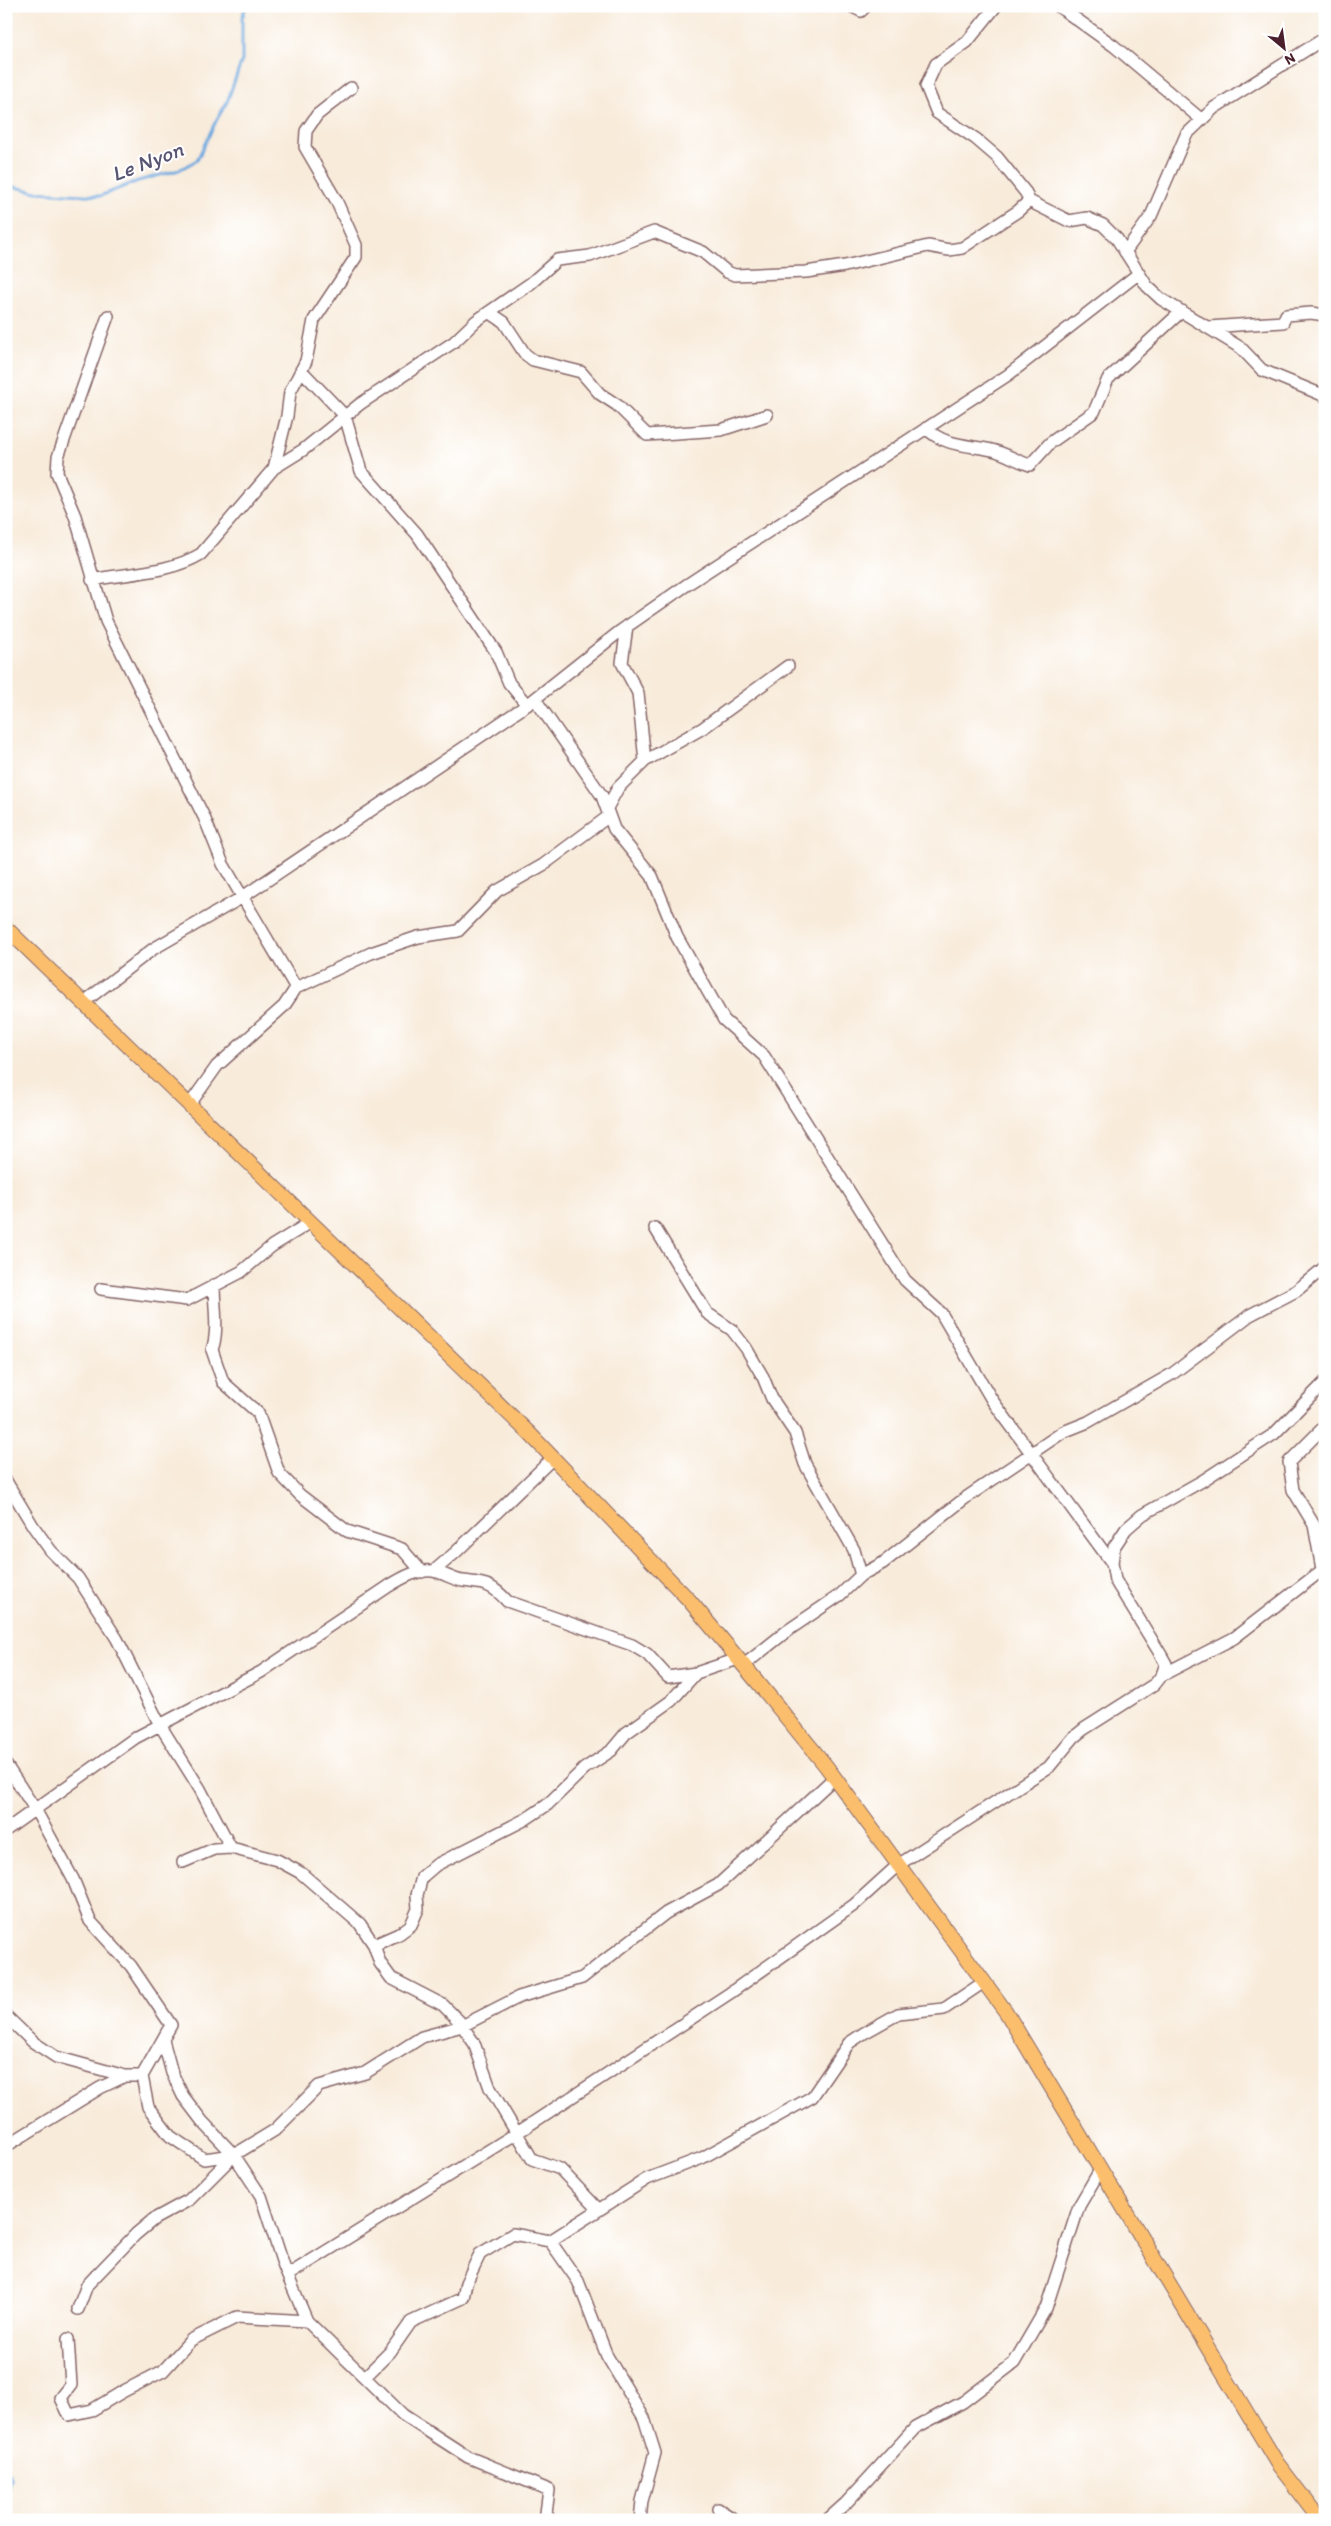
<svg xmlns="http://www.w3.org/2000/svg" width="1331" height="2526" font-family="Itim,sans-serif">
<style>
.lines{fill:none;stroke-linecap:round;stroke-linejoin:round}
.stream{stroke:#6da9df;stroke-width:3}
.minor-casing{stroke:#876668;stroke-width:14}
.major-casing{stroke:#876668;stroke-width:16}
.minor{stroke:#fff;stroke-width:11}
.major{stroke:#fabe6d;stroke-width:14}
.labels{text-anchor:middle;stroke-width:4;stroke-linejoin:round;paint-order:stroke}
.water-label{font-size:22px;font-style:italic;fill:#585673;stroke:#fff}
</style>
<rect width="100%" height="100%" fill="#fff"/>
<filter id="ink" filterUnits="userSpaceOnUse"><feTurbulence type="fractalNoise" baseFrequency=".02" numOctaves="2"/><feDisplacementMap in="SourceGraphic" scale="10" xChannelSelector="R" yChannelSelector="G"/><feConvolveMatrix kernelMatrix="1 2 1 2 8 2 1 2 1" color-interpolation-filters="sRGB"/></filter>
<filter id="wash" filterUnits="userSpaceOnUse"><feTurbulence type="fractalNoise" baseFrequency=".0096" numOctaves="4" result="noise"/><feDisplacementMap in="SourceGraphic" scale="20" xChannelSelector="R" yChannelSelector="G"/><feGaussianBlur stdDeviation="1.12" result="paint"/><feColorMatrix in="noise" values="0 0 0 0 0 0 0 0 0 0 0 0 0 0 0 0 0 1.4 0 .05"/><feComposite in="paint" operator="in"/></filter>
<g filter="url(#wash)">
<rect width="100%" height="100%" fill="#f8ebda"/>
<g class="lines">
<path class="stream" d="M6,185L37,192L100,196L138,181L179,170L197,160L217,119L227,102L242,60V18L246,6
M6,2467L10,2478L6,2498"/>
</g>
</g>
<g filter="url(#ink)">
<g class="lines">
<g class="minor-casing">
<path id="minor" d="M851,6L861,11L866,6
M996,6L967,42L936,64L926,86L937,113L976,139L997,157L1026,193L1029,201L1069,221L1087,218L1103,225L1117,239L1147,286L1161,299L1241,348L1262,370L1325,396
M1058,6L1114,46L1202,120
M1125,252L1151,216L1186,135L1214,108L1325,38
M489,312L504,322L525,354L533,360L581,372L600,394L617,405L647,435L721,430L767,415
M108,316L58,457L57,473L75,516L106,621L204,817L223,864L296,988
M1209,327L1283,322L1286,315L1311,313L1325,315
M301,370L345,416L361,471L417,534L496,652L509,683L527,705
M926,428C943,446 969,445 992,450C1005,453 1017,461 1030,465L1050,443L1094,412L1108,379L1182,311
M274,468L287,416L290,392L306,361L314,320L356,257V245L336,200L305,147L306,131L317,115L351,88
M92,580C128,573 170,573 201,554L274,468L303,450L360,404L454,342L476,321L531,283L557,260L590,256L654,232L703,252L727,272L735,275L806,272L845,266L928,246L949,250L962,248L1018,211L1029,201
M627,626L622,663L638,693L645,761
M535,699L602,796L614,829L652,876L677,937L724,1020L764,1056L905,1280L941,1313L992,1400L1112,1563
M607,808L618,788L645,761L703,728L788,666
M84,1002L153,949L241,898L527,705L619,632L688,584L1008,375L1138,274
M190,1104L217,1066L284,1006L296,988L371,953L418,937L458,931L497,891L543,865L609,816
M655,1228L707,1313L732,1330L746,1348L763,1377L772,1399L795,1433L805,1464L854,1550L861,1575
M214,1285C214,1307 219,1330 212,1350L223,1382L258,1413L279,1473L300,1495L347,1531L402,1549L422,1572
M101,1289L187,1300L241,1272L272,1246L311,1222
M6,1481L33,1526L51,1551L78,1578L117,1639L160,1725L200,1789L231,1848
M1322,1569L1314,1525L1293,1490L1289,1462L1325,1426
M434,1571L456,1552L553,1458
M744,1665L787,1631L840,1595L861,1575L883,1563L964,1499L1063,1432L1088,1422L1172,1374L1250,1315L1296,1291L1325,1267
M1162,1675L1166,1664L1161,1655L1115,1580L1112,1563L1114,1547L1126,1529L1142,1515L1202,1481L1274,1434L1325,1382
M6,1765L35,1809L73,1879L90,1921L131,1966L171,2025L142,2076
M6,1830L135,1738L261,1672L389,1586C402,1578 420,1567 437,1572C445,1574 454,1580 463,1581C485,1584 491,1583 507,1601L632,1645L647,1654L668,1677L696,1673L738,1659
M183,1862L214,1849L231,1848L277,1860L301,1873L360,1924L374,1945L380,1963L391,1978L443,2005L459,2021L474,2043L490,2088L532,2159L560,2169L599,2210
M374,1945L399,1934L411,1925L418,1909L417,1895L422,1877L436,1865L526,1819L547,1805L585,1768L611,1751L626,1733L671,1701L696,1673
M6,2016L33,2042L56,2057L125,2076
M163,2040L172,2073L183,2096L202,2121L234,2155L261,2196L284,2267L307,2321L403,2415L468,2457L549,2490L546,2513L550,2520
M6,2146L100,2088L125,2076H142L148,2107L170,2136L204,2159L234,2155
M550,2241L578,2281L607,2356L644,2418L655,2453L642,2501L640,2520
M288,2275L517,2133L730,1993L854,1905L898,1865L1049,1767L1074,1737L1084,1729L1155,1684L1162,1675L1234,1638L1325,1568
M78,2309L87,2285L136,2234L154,2219L189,2200L234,2155L275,2130L319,2086L365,2073L422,2037L462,2026L519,1997L582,1978L666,1913L718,1885L834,1778
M68,2339L71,2385L61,2398L69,2415L92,2410L122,2392L163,2371L191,2340L237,2317L307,2321
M365,2377L390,2352L411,2322L463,2298L466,2283L480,2254L513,2234L550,2241L647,2179L702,2158L812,2097L849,2043L864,2033L898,2014L944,2009L984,1982
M718,2509L735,2520
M827,2520L846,2503L915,2428L963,2402L1014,2363L1046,2308L1079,2206L1100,2170"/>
</g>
<g class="major-casing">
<path id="major" d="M6,928L529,1433L689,1600L760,1685L826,1766L1006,2012L1277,2463L1313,2510L1323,2520"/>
</g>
<use href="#minor" class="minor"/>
<use href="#major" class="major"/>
</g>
</g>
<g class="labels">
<g class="water-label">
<text transform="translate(147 161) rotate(-21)" y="8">Le Nyon</text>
</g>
</g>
<rect width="1331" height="2526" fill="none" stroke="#fff" stroke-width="25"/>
<g transform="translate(1284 48) rotate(151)" stroke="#ffffff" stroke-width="4" paint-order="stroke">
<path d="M0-4L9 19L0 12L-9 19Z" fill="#4a1f2b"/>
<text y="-8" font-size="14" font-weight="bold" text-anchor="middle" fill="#4a1f2b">N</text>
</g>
</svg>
